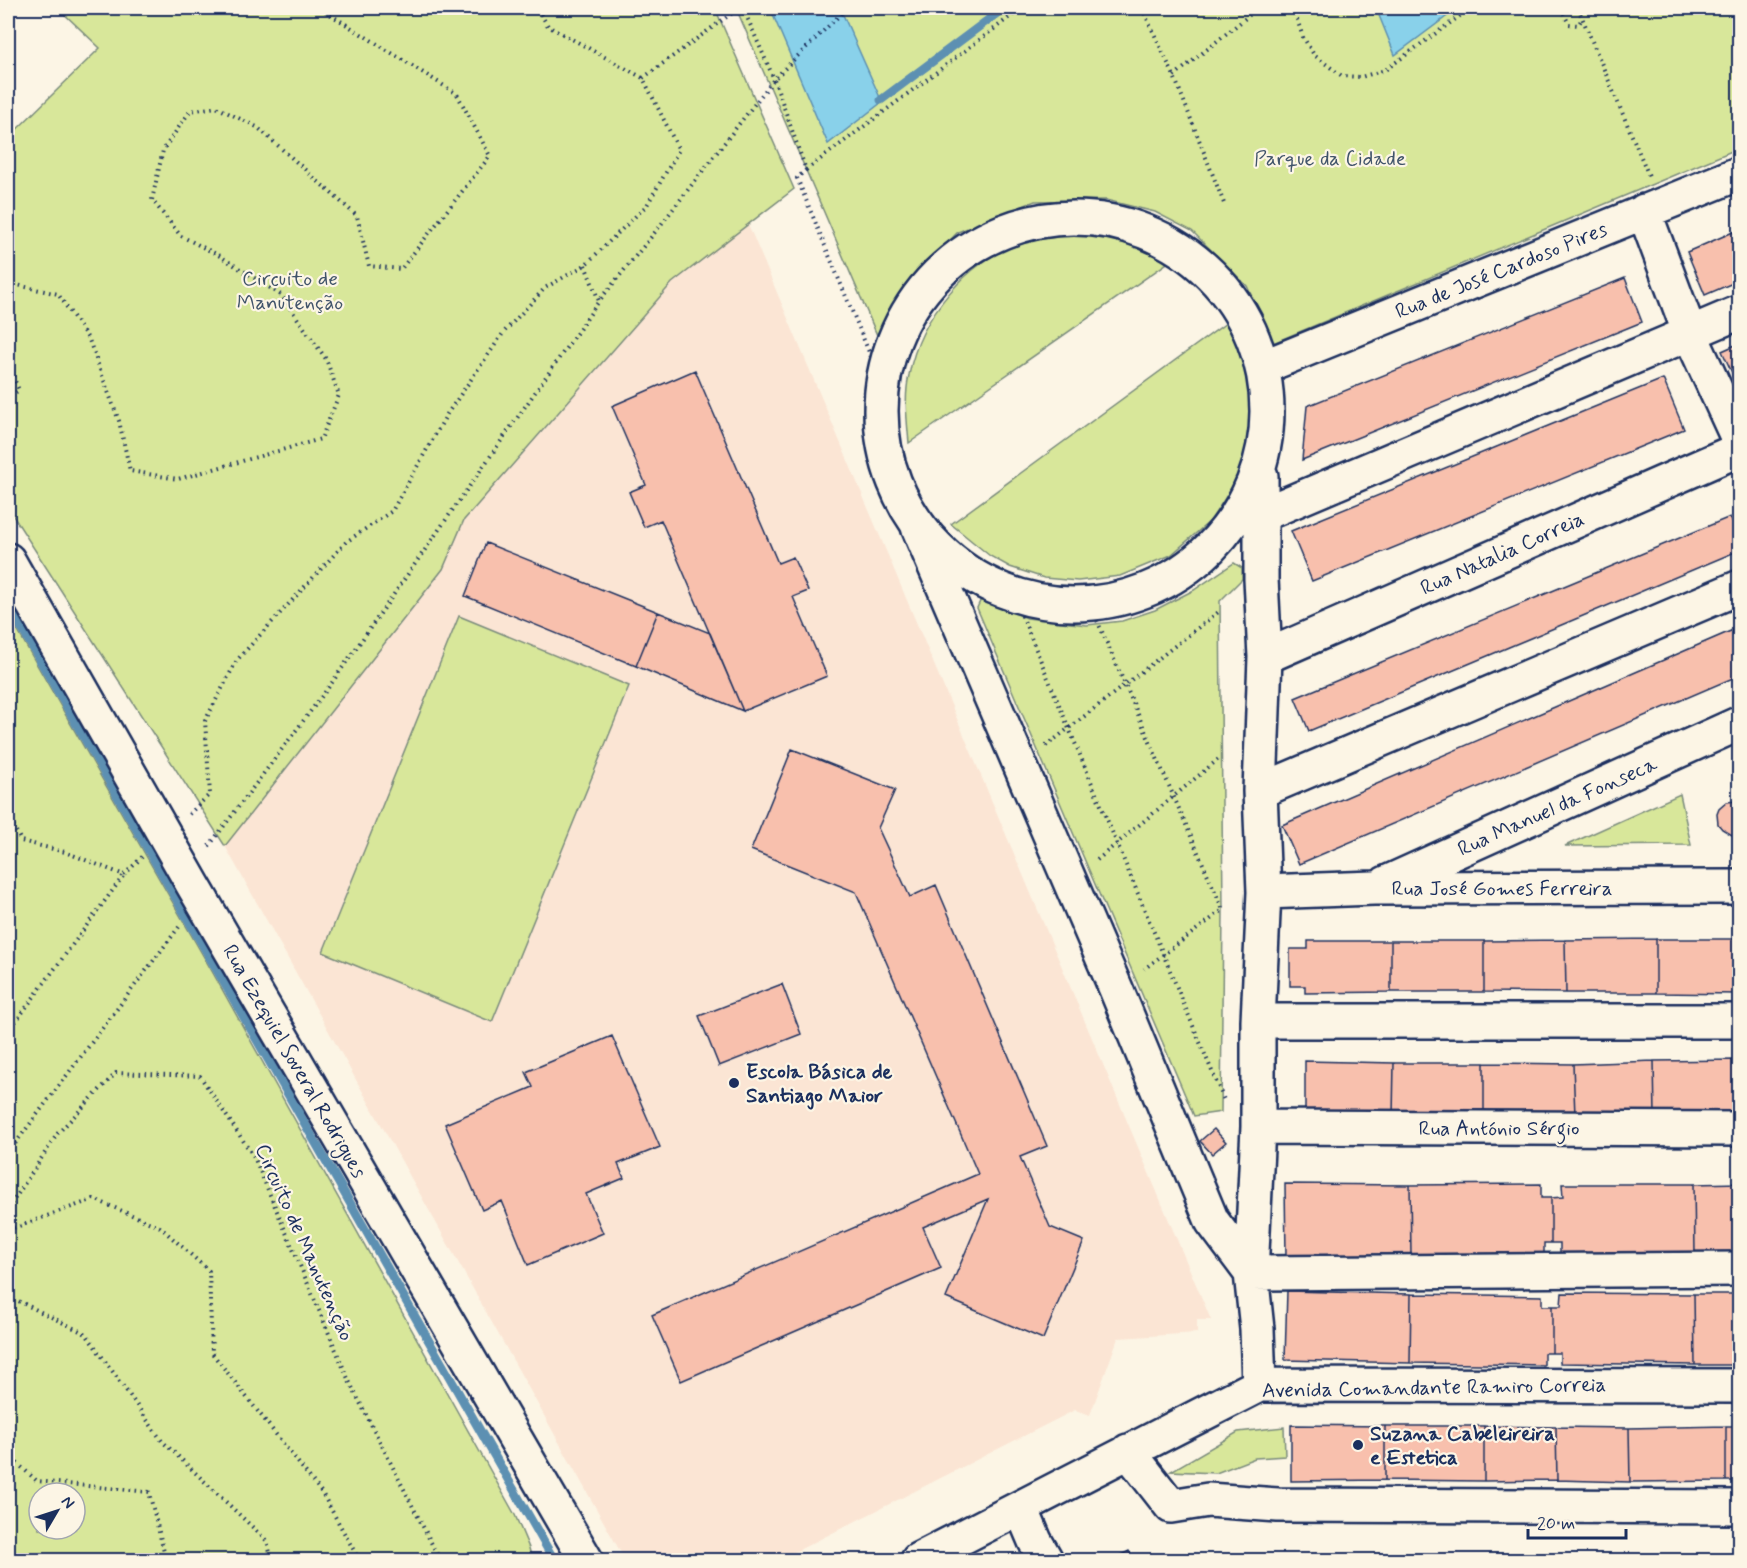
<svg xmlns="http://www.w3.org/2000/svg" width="1747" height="1568" font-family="Mynerve,sans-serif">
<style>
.built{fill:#fbe5d4}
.green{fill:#d8e79a;stroke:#7a8b7c;stroke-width:1.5;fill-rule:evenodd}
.water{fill:#89d1ea;stroke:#5d90b2;stroke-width:1.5}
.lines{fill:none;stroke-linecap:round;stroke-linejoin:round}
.stream{stroke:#5d90b2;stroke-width:9}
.building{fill:#f8c0ad;stroke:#1b2f5e;stroke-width:1.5}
.minor-casing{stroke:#1b2f5e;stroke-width:38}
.path{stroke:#1b2f5e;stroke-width:4;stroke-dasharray:1.5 4.5;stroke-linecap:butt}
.minor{stroke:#fcf5e5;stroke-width:33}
.poi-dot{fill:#1b2f5e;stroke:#fcf5e5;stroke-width:2}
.labels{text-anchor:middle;stroke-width:4.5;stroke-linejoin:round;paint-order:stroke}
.park-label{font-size:21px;fill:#41546a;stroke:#fcf5e5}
.street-label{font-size:21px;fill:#1b2f5e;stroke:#fcf5e5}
.poi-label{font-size:21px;font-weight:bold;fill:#1b2f5e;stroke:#fcf5e5;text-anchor:start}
</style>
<rect width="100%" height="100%" fill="#fcf5e5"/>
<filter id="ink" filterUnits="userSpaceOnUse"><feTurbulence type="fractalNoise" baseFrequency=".0167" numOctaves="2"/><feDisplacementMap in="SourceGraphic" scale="12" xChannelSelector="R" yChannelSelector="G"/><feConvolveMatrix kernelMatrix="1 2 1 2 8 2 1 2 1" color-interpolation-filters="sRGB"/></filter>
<g filter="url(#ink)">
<path class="built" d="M748,224L1211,1320H1197V1333L1118,1338L1090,1415L1075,1410L779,1560H625L225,846L443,569L464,520L672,283Z"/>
<path class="green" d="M58,8H715L794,189L672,283L464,520L443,569L225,846L8,508V138L100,48Z
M736,8H1739V148L1273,343L1247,286L1192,231L1155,212L1106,200L1035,201L958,232L903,289L880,342Z
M1077,234L1132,243L1170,261L909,443C907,420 904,398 909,375C920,317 968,257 1027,242C1043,238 1061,237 1077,234Z
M1229,321L1245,360L1252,405L1247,447L1235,483L1210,521L1171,555L1120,576L1078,581L1044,578L1010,567L990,556L951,524Z
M1234,563L1242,568V579L1220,601L1223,910L1221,1112L1194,1116L977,608L981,599L1027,618L1087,625L1122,621L1155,610L1194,590Z
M8,614L213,973L515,1515L529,1548L532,1560H8ZM39,1493H75V1529H39Z
M459,616L629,686L492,1022L323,952Z
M1680,794L1691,845L1565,846Z
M1284,1427L1285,1456L1255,1458L1216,1473L1171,1471L1238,1432Z"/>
<path class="water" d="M770,8H840L882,102L828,144Z
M1376,8H1458L1395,55Z"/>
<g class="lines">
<path class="stream" d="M881,100L1004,8
M8,604L554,1560"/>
</g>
<path class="building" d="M1740,229V280L1705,295L1687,252Z
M1625,278L1642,322L1302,460L1307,406Z
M1740,343V390L1722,351Z
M695,370L778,563L793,557L808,591L793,597L827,676L743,711L661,520L644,527L629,492L646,485L612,406Z
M1663,379L1684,429L1312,581L1291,531Z
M1730,517L1740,540V550L1309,731L1295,698Z
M486,543L658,612L636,666L465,596Z
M658,612L710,633L743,711L636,666Z
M1740,627V675L1299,864L1282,825Z
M792,749L895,790L878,828L910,897L936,885L1047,1146L1020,1157L1050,1227L1084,1241L1043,1339L946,1298L988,1199L923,1227L941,1268L681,1381L652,1315L978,1174L856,892L751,850Z
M1737,801L1740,802V834L1732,835L1722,829L1718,824L1717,814L1719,809L1727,802Z
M1656,939H1740V994L1656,993Z
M1656,939V993H1566L1565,940Z
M1565,940L1566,993L1484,992V941Z
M1308,941H1391V992L1305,993V986H1290V949H1308Z
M1391,941H1484V992H1391Z
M782,984L801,1034L719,1066L699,1016Z
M612,1036L660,1147L618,1164L624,1178L586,1194L603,1233L528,1265L502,1201L482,1210L445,1124L533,1087L526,1072Z
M1740,1060V1116H1655L1654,1061Z
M1305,1061L1394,1063L1393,1116H1305Z
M1654,1061L1655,1116H1575L1573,1064Z
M1394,1063H1484V1117L1393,1116Z
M1484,1063L1573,1064L1575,1116L1484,1117Z
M1214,1129L1226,1142L1212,1154L1200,1141Z
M1740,1183V1254H1695L1694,1184Z
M1285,1184L1410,1185L1411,1256L1286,1257Z
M1541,1184V1198H1551V1243H1544V1255L1411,1256L1410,1185Z
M1562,1184H1694L1695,1254L1560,1255V1243H1551V1198L1563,1197Z
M1287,1291L1411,1294L1410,1363L1285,1360Z
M1562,1293L1694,1294L1695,1365L1560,1363V1353H1552V1306H1561Z
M1411,1294L1542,1296V1306H1552V1353H1544V1365L1410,1363Z
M1694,1294H1740V1365H1695Z
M1291,1425L1385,1426V1480L1291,1481Z
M1385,1426H1484V1481L1385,1480Z
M1484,1426L1556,1427L1557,1480L1484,1481Z
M1726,1426H1740V1481H1726Z
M1726,1426V1481L1630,1482L1629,1428Z
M1556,1427L1629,1428L1630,1482L1557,1480Z
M1129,1551L1134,1560H1111Z"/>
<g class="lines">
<g class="minor-casing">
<path id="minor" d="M1644,211L1690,334L1740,443
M881 411a193 193 0 1 1 386 0a193 193 0 1 1-386 0Z
M1263,367L1740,173
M1261,515L1740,312
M918,527L1116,989L1212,1221L1251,1273L1740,1269
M8,560L193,885L586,1560
M1265,657L1740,449
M1260,791L1740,587
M1386,883L1740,723
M1264,892L1374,888L1740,887
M1258,1021H1740
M1258,1127L1740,1129
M1259,1385L1257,1329L1251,1273L1258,1127V1021L1264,892L1260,791L1265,657L1261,579V476
M1128,1451L1171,1506L1208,1500L1278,1505L1740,1507
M1021,1508L1035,1541L1046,1560
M918,1560L1259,1385L1740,1386"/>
</g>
<path class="path" d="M727,8L730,14
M743,8L774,79L806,170L1022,8
M1142,8L1174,76L1225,206
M1293,8L1303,37L1314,55L1342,76L1361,77L1385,70L1471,8
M1561,8L1569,24L1578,25L1582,19
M1578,8L1649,176
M1174,76L1258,8
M643,78L739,8
M806,170L797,178L883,386
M585,265L599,301L656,231L774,79L847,8
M8,283L58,294L89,340L119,421L130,471L178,479L321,439L339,395L326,359L281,295L220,256L181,236L152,200L163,150L190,111L216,107L257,127L357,216L369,266L401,269L490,156L457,94L320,8
M8,365L19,390L8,398
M1025,598L1022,616L1224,1100
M1090,604L1223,910L1144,969
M1046,746L1221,610
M189,814L210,794L205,721L237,660L346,542L392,511L447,414L504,332L545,288L585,265L647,205L679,150L643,78L548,26L537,8
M8,815L21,841L65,852L124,875L142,857
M209,846L331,684L599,301
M1097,860L1221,757
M8,1032L124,875
M8,1153L179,927
M8,1209L58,1133L116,1073L200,1076L254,1157L349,1381L440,1560
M8,1230L94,1199L160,1227L209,1271L212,1353L322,1493L357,1556L352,1560
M8,1296L86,1334L162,1441L267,1541L272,1560
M8,1455L37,1481L149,1492L166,1560"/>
<use href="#minor" class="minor"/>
</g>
</g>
<g class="poi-dot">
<circle cx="734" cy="1083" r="6"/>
<circle cx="1358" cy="1445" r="6"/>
</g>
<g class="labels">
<g class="park-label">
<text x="1330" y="165">Parque da Cidade</text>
<text x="290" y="285">Circuito de<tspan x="290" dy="24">Manutenção</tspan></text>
</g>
<g class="street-label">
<text transform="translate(1501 270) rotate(-22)" y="7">Rua de José Cardoso Pires</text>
<text transform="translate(1502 553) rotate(-24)" y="7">Rua Natalia Correia</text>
<text transform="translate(1557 806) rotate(-24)" y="7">Rua Manuel da Fonseca</text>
<text x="1502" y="895">Rua José Gomes Ferreira</text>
<text transform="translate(295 1061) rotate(60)" y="7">Rua Ezequiel Soveral Rodrigues</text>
<text x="1499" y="1135">Rua António Sérgio</text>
<text transform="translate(305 1242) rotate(66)" y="7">Circuito de Manutenção</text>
<text transform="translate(1434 1387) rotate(-1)" y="7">Avenida Comandante Ramiro Correia</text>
</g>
<g class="poi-label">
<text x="746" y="1078">Escola Básica de<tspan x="746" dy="24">Santiago Maior</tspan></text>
<text x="1370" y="1440">Suzana Cabeleireira<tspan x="1370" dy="24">e Estetica</tspan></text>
</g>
</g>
<rect width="1747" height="1568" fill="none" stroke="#fcf5e5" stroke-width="30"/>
<rect x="15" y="15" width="1717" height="1538" fill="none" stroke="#1b2f5e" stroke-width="2" filter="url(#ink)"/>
<g transform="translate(57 1511) rotate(51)"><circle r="28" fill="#fcf5e5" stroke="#a2a6af" stroke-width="1.5"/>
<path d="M0-4.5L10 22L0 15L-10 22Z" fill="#1b2f5e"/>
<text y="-9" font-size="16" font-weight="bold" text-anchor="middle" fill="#1b2f5e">N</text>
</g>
<path d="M1528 1529v9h98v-9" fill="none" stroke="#1b2f5e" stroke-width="3"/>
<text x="1537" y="1529" font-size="18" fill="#1b2f5e" stroke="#fcf5e5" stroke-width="4.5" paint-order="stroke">20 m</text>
</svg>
